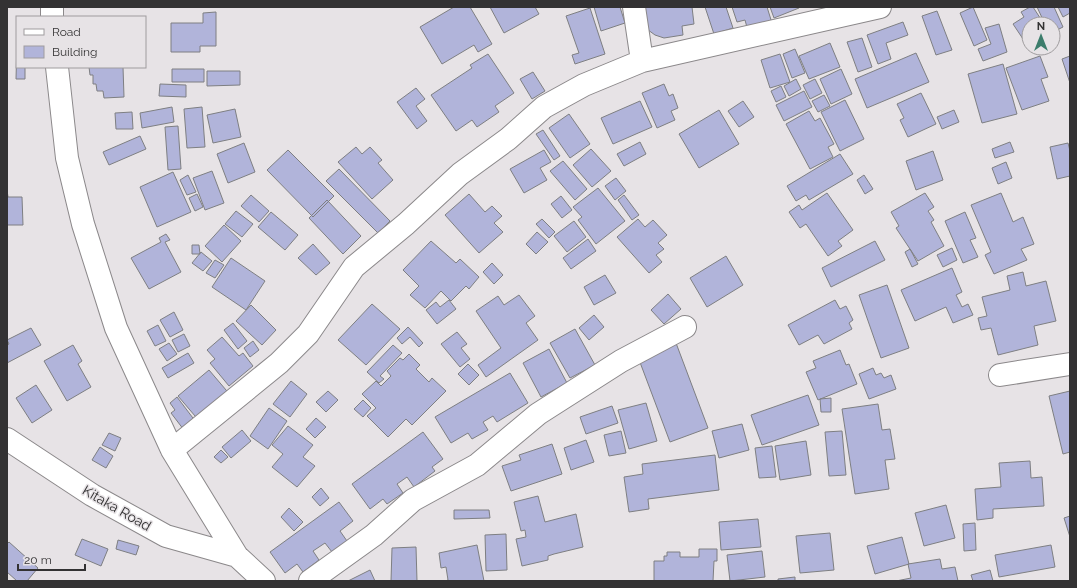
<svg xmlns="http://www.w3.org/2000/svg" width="1077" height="588" font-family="Raleway,sans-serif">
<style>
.building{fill:#b1b4da;stroke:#7e7f82}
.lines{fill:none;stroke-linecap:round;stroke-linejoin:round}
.minor-casing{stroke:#8b888a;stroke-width:24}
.minor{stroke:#fff;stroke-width:22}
.labels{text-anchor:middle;stroke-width:3;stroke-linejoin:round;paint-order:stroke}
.street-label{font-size:14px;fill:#333233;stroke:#e7e3e6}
</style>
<rect width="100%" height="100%" fill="#e7e3e6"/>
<path class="building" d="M454,7H470L492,44L478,52L474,45L442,64L420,27Z
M490,7H535L539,14L504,33Z
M594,7H620L625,23L601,31Z
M641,7H692L694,24L682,26L683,35L664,38L655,35L644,27Z
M705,7H726L733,28L714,34Z
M732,7H767L772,23L748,31L745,20L737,22Z
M770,7H798L799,8L774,18Z
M973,7L987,40L974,46L960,13Z
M1030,7H1033L1044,24H1029V39L1025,42L1013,24L1024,17L1021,12Z
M1037,7H1054L1063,27L1053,32V24H1045Z
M1058,7H1070V13L1063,17Z
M590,8L605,54L575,64L572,55L579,53L566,16Z
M937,11L952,50L936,55L922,16Z
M216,12V46H200V52H171V23H203V13Z
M903,22L908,35L886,43L891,59L878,64L867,35Z
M999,24L1007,52L983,61L978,49L991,44L985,28Z
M862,38L872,67L858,72L847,42Z
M17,41V67H25V79H16Z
M830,43L840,67L809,79L799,56Z
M795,49L805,73L792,78L783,54Z
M916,53L929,82L867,108L855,79Z
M488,54L514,93L495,106L499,112L477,127L472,120L456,131L431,95L472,68L470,65Z
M780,54L790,82L770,88L761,60Z
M1040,56L1048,77L1041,79L1049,101L1022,110L1006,68Z
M1070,56V83L1062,59Z
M1003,64L1017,114L982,123L968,74Z
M89,67H123L124,97L104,98L103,91H97L96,84H93V75H90Z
M172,69H204V82H172Z
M841,69L852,94L831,104L820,79Z
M207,71H240V85L207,86Z
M533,72L545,91L532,99L520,79Z
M796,79L801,89L789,96L784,86Z
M815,79L822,93L810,99L803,85Z
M160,84L186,85V97L159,96Z
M664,84L669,96L673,94L678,108L671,111L675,120L657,128L642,93Z
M781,86L786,97L776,102L771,91Z
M416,88L425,99L416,106L427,121L417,129L397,102Z
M804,91L812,107L784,121L776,105Z
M921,93L936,124L908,137L900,120L904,118L897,104Z
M824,95L830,106L818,112L812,101Z
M845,100L864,139L840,151L821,112Z
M640,101L652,127L613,144L601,118Z
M743,101L754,117L739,127L728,111Z
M172,107L174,122L142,128L140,113Z
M202,107L205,147L187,148L184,109Z
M235,109L241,137L213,143L207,115Z
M719,110L739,144L699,168L679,134Z
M954,110L959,122L942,129L937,117Z
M809,111L815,121L820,118L834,144L828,147L833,157L810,169L786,124Z
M132,112L133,129H116L115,113Z
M569,114L590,144L570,158L549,128Z
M178,126L181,169L168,170L165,127Z
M543,130L560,156L554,160L536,134Z
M140,136L146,149L109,165L103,152Z
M640,142L646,154L624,166L617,154Z
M1010,142L1014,152L995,158L992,149Z
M244,143L255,172L228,183L217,154Z
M1068,143L1070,151V176L1057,179L1050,147Z
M356,147L362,154L370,147L382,160L378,163L393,180L372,199L338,162Z
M591,149L611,171L592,187L573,165Z
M288,150L334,196L313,217L267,170Z
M544,150L551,162L540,168L547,180L524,193L510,169Z
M933,151L943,180L916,190L906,161Z
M840,154L853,174L809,200L806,195L796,201L787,186Z
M563,161L587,189L575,200L550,171Z
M1006,162L1012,178L998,184L992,168Z
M339,169L390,221L378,233L326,181Z
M212,171L224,203L205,210L193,178Z
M173,172L191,212L157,227L140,187Z
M188,175L196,192L187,195L180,180Z
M864,175L873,189L865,194L857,180Z
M616,178L626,191L615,200L605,186Z
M598,188L625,221L596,244L578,220L582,217L573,207Z
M7,190L8,197H22L23,225H7V234Z
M827,193L853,230L838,241L842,246L828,256L806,224L800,228L789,212L799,205L802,210Z
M925,193L934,207L928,211L934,220L931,222L944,246L918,261L896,228L899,226L891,212Z
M1001,193L1013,222L1023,217L1034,244L1021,249L1027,260L994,274L985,255L991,252L971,205Z
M197,194L203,207L195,211L189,198Z
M469,194L485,212L492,206L502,216L494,223L503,232L479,253L445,215Z
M251,195L269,211L259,222L241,206Z
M624,195L639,215L632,220L618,200Z
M561,196L572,210L562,218L551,204Z
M327,200L361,236L343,254L309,218Z
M236,211L253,224L242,237L225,224Z
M271,212L298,235L285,250L258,227Z
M965,212L976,238L970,240L978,257L963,263L945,221Z
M542,219L555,232L549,238L536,224Z
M638,219L645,227L653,220L667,235L658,243L664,249L656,255L662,262L649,273L617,237Z
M574,221L586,237L567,252L554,236Z
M224,225L241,241L222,262L205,246Z
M537,232L548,242L536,254L526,244Z
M166,234L170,240L165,242L181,272L149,289L131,258L161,242L159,238Z
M588,239L596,251L571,269L563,258Z
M431,241L456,263L460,259L479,277L469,289L466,286L451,301L441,291L425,308L410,295L419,286L403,270Z
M875,241L885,260L831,287L822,268Z
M313,244L330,263L316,275L298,258Z
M192,245H199L200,254H192Z
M952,248L957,260L943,267L937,255Z
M910,249L918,264L912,267L905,252Z
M201,252L212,261L203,271L192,263Z
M726,256L743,285L707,307L690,278Z
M231,258L265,281L246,310L212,287Z
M215,260L224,265L215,278L206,273Z
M492,263L503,275L494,284L483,272Z
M952,268L962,292L956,295L962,307L968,304L973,315L953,323L946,307L915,321L901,290Z
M1023,272L1026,286L1046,281L1056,321L1034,326L1038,345L998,355L991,328L981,330L978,318L987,316L982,297L1010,290L1007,276Z
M605,275L616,293L594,305L584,287Z
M887,285L909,348L881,358L859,295Z
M668,294L681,309L664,324L651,310Z
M519,295L535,316L526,323L538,340L486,377L478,365L501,348L476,311L498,296L504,305Z
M449,300L456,309L437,324L426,310L436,302L440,307Z
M835,300L840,309L846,306L853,320L849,323L852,329L824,344L818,335L799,345L788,325Z
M372,304L400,329L366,365L338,340Z
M251,305L276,330L262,345L236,321Z
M174,312L183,330L170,337L160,320Z
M594,315L604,327L589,340L579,328Z
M233,323L247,341L238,349L224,330Z
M158,325L166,341L155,346L147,331Z
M408,327L423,343L419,347L410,337L402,344L397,338Z
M31,328L41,345L7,363V345L9,344L7,340Z
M575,329L595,365L570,378L550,343Z
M457,332L467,344L461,348L470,359L460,367L441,344Z
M184,334L190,346L178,352L172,340Z
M222,337L239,356L243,353L253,366L229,386L210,363L215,359L207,350Z
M253,341L259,350L250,357L244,348Z
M169,343L177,354L167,361L159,349Z
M676,343L708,428L670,442L638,357Z
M73,345L82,361L78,364L91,387L67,401L44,361Z
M393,345L402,353L380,376L384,379L379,383L367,372Z
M549,349L567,383L541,397L523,363Z
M840,350L846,365L849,364L857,384L818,400L806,372L816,368L813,361Z
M188,353L194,363L168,378L162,368Z
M409,354L420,365L416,369L429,382L432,378L446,391L412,425L406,419L388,437L367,416L376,408L362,394L376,381L381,386L391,376L387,371L400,358L403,360Z
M468,364L479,375L469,385L458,374Z
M873,368L876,375L881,373L884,378L891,375L896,389L869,399L859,374Z
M209,370L232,397L201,423L178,396Z
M510,373L528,403L497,422L493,416L483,422L488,430L472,439L468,433L451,443L435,417Z
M291,381L307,394L290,417L273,404Z
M36,385L52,410L32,423L16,398Z
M328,391L338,400L326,412L316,402Z
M1070,391V452L1063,454L1049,396Z
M808,395L819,425L762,445L751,415Z
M177,397L199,426L187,434L171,413L175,410L170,403Z
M831,398V412H821L820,399Z
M363,400L371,408L363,417L354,409Z
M646,403L657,441L629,449L618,410Z
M878,404L882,430L890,429L895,459L885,460L889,489L855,494L842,409Z
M612,406L618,423L586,434L580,417Z
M269,408L287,421L268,449L250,436Z
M316,418L326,427L315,438L306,429Z
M742,424L749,450L719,458L712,431Z
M288,426L313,445L303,457L315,466L297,487L272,467L283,454L272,445Z
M242,430L251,441L231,458L222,447Z
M621,431L626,453L609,456L604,435Z
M842,431L846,475L829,476L825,432Z
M423,432L443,459L432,467L435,471L414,487L407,477L397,484L403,493L387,504L383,499L370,509L352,484Z
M109,433L121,438L115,451L102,445Z
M586,440L594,462L571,470L564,448Z
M806,441L811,475L780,480L775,446Z
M552,444L562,474L511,491L502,466L521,460L519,455Z
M772,446L776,477L759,478L755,448Z
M100,447L113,456L106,468L92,460Z
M221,450L228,457L221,463L214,457Z
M715,455L719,490L648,499L649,509L629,512L624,477L643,474L642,464Z
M1030,461L1031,478L1042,477L1044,506L993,509V518L977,520L975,489L1001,487L999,463Z
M321,488L329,498L320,506L312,497Z
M538,496L545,522L576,514L583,547L554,554L548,556V560L522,566L516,539L526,537L525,530L521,531L514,502Z
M339,502L353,521L340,531L347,541L332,552L325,543L313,551L319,560L303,572L297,564L285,573L270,552Z
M946,505L955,538L924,546L915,513Z
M289,508L303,522L294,531L281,517Z
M454,510H489L490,518L454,519Z
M1070,516V537L1064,518Z
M758,519L761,547L721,550L719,522Z
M975,523L976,550L964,551L963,524Z
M830,533L834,570L800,573L796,536Z
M506,534L507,570L486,571L485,535Z
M902,537L909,564L875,574L867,546Z
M82,539L108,549L101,566L75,555Z
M118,540L139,546L136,555L116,549Z
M9,542L38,568L27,581H17L7,572V544Z
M477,545L484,581H445L448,580L446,567L441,568L439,553Z
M1051,545L1055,567L999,577L995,555Z
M416,547L417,581H391L392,548Z
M699,549H717V561H714L713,581H654V561H664V556H667V552H680V557H699Z
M762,551L765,577L730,581L727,555Z
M940,559L942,569L955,567L958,581H896L911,578L908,564Z
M370,570L375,581H348Z
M990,570L993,581H973L971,575Z
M795,577V581H778V579Z"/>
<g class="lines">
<g class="minor-casing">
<path id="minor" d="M52,7V17
M634,7L642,61
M57,67L67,158L83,224L116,328L172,450L237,556L264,581
M1000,375L1070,364
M7,439L92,495L166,536L237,556
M172,450L279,363L308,334L354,267L406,224L460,174L508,139L544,107L584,85L642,61L880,7
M310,581L374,535L413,500L477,465L538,414L621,361L685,327"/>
</g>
<use href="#minor" class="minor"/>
</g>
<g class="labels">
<g class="street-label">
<text transform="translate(117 508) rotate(30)" y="5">Kitaka Road</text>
</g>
</g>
<rect width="1077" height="588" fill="none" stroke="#333233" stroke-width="16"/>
<rect x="16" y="16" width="130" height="52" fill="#e7e3e6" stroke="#9f9c9e"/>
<rect x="24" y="29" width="20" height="6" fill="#ffffff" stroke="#9f9c9e"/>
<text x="52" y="36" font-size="12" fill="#333233">Road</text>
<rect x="24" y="46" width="20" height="12" fill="#b1b4da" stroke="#9f9c9e"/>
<text x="52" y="56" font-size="12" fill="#333233">Building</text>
<g transform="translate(1041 36)"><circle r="19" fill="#e7e3e6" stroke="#9f9c9e"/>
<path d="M0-3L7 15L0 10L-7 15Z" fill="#3c7d6c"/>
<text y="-6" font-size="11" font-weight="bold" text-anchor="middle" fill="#333233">N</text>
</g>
<path d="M18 564v6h67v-6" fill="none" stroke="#333233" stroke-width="2"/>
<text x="24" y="564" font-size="12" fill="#333233" stroke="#e7e3e6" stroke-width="3" paint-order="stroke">20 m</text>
</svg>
